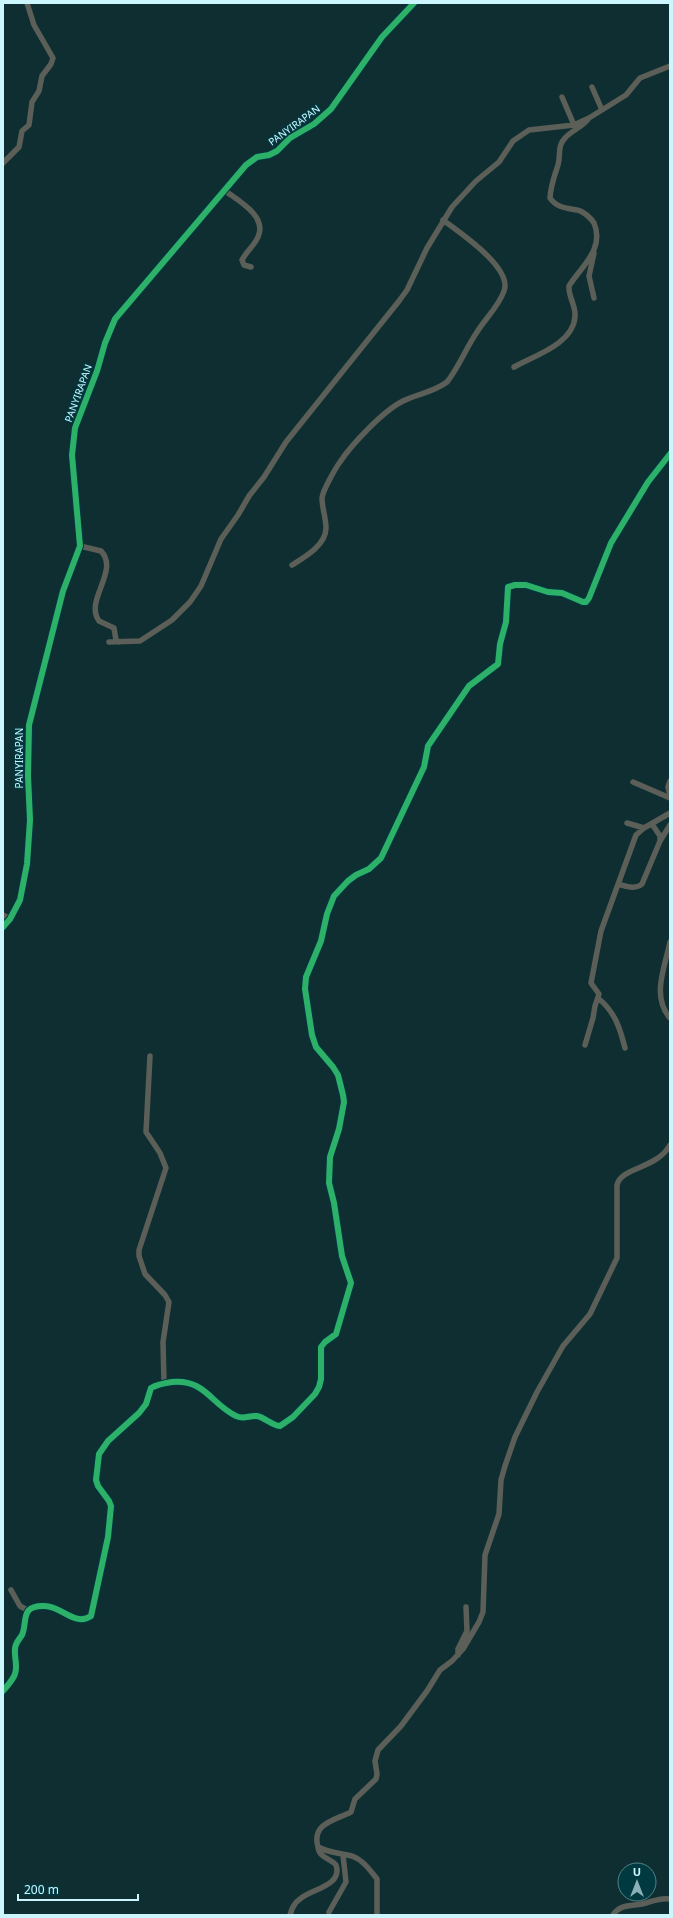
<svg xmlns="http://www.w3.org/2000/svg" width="673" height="1918" font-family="'Noto Sans',sans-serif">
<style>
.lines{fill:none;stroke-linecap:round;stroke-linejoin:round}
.minor{stroke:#5c5f57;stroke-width:5.5}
.cycleway-casing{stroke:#013940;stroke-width:8}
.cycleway{stroke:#2db169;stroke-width:6}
.labels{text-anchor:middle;stroke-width:3;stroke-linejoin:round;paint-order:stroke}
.street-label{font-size:10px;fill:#ccf6fe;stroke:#013940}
</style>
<rect width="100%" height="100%" fill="#0f2e32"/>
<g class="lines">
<path class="minor" d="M592,87L602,110
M562,97L574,125
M3,163L19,147L22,131L29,125L32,102L39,91L42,76L51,64L53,58L34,25L27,3
M224,190C237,200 268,216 258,237C254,246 246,252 242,260L244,265L251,267
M594,253L589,276L594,298
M514,367C533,356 574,344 575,316C576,306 568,296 569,286C581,267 605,249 594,223C591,218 583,211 577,210C566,208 557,208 550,198C551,184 554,178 558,165C561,155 557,146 565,138C572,130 583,127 589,118L626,95L640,78L670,66
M80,546L101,551C120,571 84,600 99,621L114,628L116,640L119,642
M292,565C305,557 326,545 326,528C326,518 322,508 322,498C323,490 335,469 340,462C352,444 383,411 403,401C417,394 434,392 447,382C459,367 466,348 477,332C485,319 499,306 504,291C513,268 459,232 443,220
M109,642L140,641L172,620L190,602L201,586L221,539L238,515L249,496L264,477L286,442L399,301L407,290L427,248L452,207L476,181L499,162L513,141L529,130L574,125L589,118
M670,781L668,787L670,795
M633,782L670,798
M627,823L644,828
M652,824L660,836V841
M618,884C626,886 635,890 642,884L660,841L670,825
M3,915L10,919
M3,927L10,919L20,900L27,864L30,820L28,776L29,725L63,591L80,546L72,455L75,428L97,371L105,343L115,319L246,165L257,157L269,155L277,151L290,138L314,124L331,109L382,37L414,3
M670,942C665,967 651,996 670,1018
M598,998C615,1012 620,1028 625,1048
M585,1045L593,1018L595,1006L599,994L591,983L601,931L636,835L644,828L670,813
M150,1056L146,1132L160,1153L166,1168L139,1250V1256L145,1274L165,1295L169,1302L163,1342L164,1383
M11,1590L20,1606L29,1611
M458,1655V1649L467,1631L466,1607
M3,1691C7,1686 13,1680 15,1674C18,1666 14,1657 15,1649C15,1643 19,1640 22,1635C28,1622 19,1605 45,1606C61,1606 75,1627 91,1616L108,1537L111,1506L109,1501L98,1486L96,1480L99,1454L108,1441L139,1413L146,1404L151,1388C158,1384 165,1383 172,1382C205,1379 211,1404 236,1416C243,1420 250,1415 257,1416C266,1418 271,1425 280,1426L293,1417L315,1394L319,1387L321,1379V1347L325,1342L336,1334L351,1283L342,1256L334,1203L329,1183L330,1157L339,1129L344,1102L343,1095L338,1075L333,1067L316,1047L312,1035L305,989L306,977L321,941L327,914L334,896L348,881L356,875L369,869L381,858L424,767L428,746L469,686L498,664L500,644L506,622L508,587L515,585H526L548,592L562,593L583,602H586L589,598L611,543L648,482L670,454
M329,1912L346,1882L343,1855
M290,1915C292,1908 294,1903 300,1899C311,1889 343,1886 336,1865C330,1858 319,1858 318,1847
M377,1915V1879C370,1870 363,1860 352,1856C340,1853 329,1853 318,1847C311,1823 336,1820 351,1812L355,1799L376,1779L377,1774L375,1761L378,1750L401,1726L427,1691L440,1670L452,1661L463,1649L479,1622L483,1612L485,1555L499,1514L501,1480L505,1466L515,1437L537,1392L563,1346L590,1314L617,1258V1185C621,1167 657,1169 670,1145
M613,1915C620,1904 631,1906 642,1904C652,1902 659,1897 670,1899"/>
<g class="cycleway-casing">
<path id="cycleway" d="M3,927L10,919L20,900L27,864L30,820L28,776L29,725L63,591L80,546L72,455L75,428L97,371L105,343L115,319L246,165L257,157L269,155L277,151L290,138L314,124L331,109L382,37L414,3
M3,1691C7,1686 13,1680 15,1674C18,1666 14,1657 15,1649C15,1643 19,1640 22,1635C28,1622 19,1605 45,1606C61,1606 75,1627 91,1616L108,1537L111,1506L109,1501L98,1486L96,1480L99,1454L108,1441L139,1413L146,1404L151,1388C158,1384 165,1383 172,1382C205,1379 211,1404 236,1416C243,1420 250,1415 257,1416C266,1418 271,1425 280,1426L293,1417L315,1394L319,1387L321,1379V1347L325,1342L336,1334L351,1283L342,1256L334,1203L329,1183L330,1157L339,1129L344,1102L343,1095L338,1075L333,1067L316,1047L312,1035L305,989L306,977L321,941L327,914L334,896L348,881L356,875L369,869L381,858L424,767L428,746L469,686L498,664L500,644L506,622L508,587L515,585H526L548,592L562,593L583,602H586L589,598L611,543L648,482L670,454"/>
</g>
<use href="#cycleway" class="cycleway"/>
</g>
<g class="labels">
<g class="street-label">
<text transform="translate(294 125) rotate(-36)" y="4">PANYIRAPAN</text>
<text transform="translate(78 393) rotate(-70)" y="4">PANYIRAPAN</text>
<text transform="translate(19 758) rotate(-90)" y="4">PANYIRAPAN</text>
</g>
</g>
<rect width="673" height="1918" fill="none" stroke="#ccf6fe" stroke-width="8"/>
<g transform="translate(637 1882)"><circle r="19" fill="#013940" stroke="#52858c"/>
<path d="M0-3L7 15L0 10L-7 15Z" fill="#8ab0b7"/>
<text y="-6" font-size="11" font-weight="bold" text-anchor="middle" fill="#ccf6fe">U</text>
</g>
<path d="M18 1894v6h120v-6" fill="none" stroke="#ccf6fe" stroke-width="2"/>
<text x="24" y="1894" font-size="12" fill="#ccf6fe" stroke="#013940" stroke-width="3" paint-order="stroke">200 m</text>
</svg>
